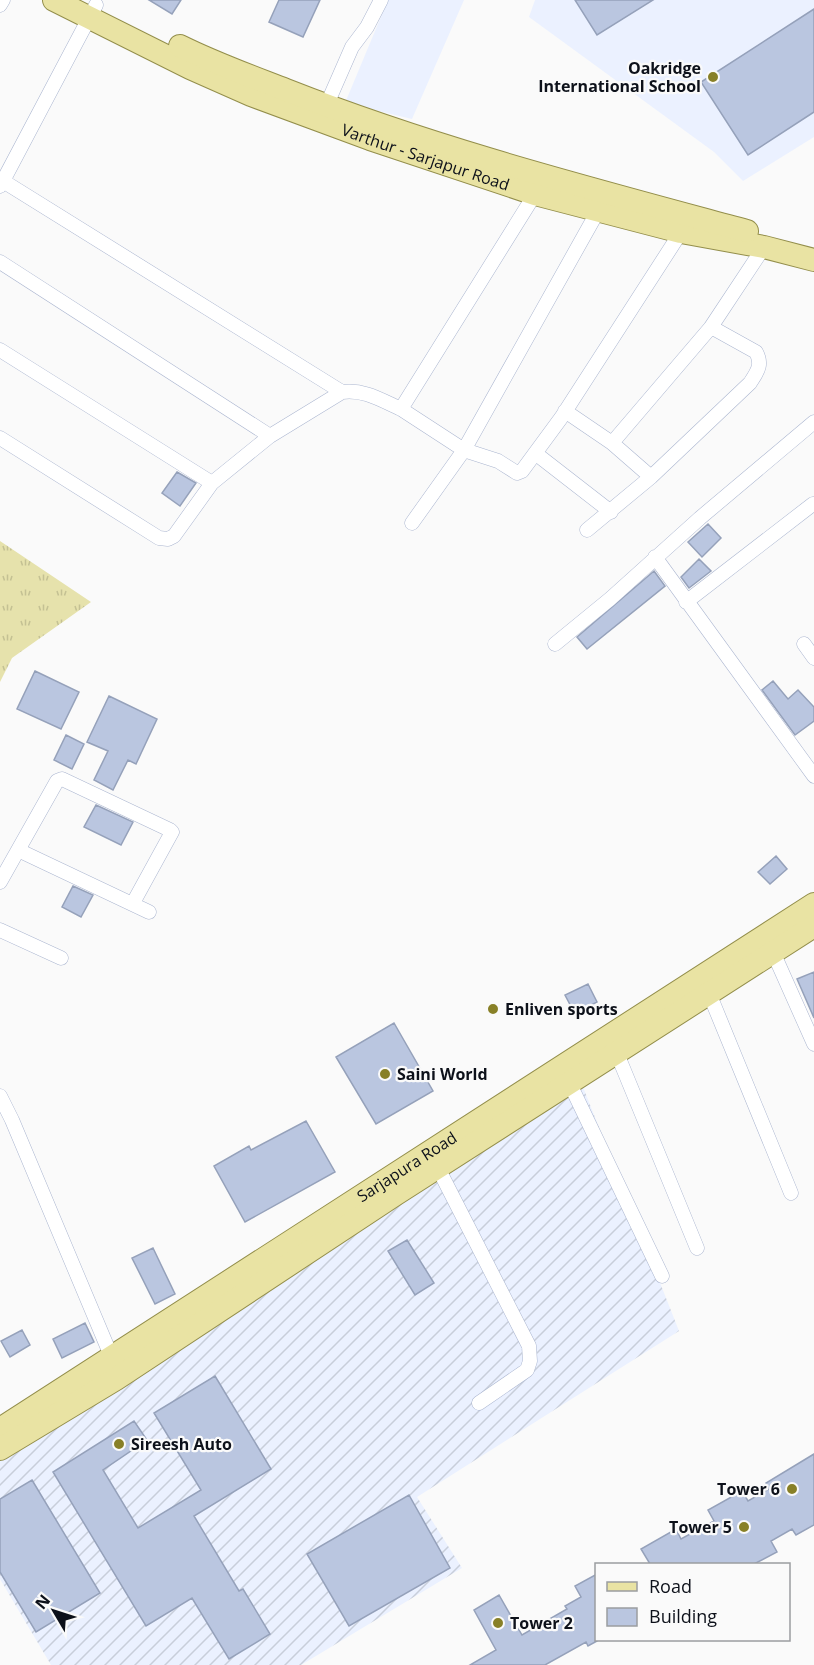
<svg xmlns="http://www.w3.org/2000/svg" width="814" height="1665" font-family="'Open Sans',sans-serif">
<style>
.built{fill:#ebf1ff}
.industrial{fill:url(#industrial-furrows)}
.grass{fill:url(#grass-tufts)}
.building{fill:#bac6e0;stroke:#95a1ba;stroke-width:1.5}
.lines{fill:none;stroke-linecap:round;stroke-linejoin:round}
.street-casing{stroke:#abb6d0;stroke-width:15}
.primary-casing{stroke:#938e4b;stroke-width:24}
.street{stroke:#fff;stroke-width:14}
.primary{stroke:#e9e3a3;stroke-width:22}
.poi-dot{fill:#888027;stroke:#fafafa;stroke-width:2}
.labels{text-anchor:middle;stroke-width:4.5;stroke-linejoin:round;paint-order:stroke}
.poi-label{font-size:16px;font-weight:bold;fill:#0d111a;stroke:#fafafa;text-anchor:start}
.street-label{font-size:16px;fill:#0d111a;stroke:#fafafa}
</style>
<defs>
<pattern id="industrial-furrows" width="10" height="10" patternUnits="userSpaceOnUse" patternTransform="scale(1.5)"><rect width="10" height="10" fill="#ebf1ff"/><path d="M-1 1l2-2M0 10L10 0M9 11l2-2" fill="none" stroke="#c8ceda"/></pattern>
<pattern id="grass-tufts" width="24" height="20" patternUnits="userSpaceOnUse" patternTransform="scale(1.5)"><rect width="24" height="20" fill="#e6e2ac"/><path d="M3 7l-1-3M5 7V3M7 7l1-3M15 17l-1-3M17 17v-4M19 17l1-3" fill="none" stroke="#c4c193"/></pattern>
</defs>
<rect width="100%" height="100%" fill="#fafafa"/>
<path class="built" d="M388,0H464L412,119L345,103Z
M535,0H814V137L743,181L714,152L529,17Z"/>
<path class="industrial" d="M583,1087L679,1331L417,1497L462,1568L301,1665H51L0,1579V1459Z"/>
<path class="grass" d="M0,541L91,602L12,658L0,682Z"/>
<path class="building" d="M149,0H181L172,14Z
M279,0H320L303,37L269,22Z
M575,0H653L597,35Z
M814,9V112L748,155L701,82Z
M177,472L196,483L180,506L162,493Z
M708,524L721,538L702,557L688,542Z
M699,559L711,571L689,588L681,577Z
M654,571L665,586L587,649L577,637Z
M35,671L79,692L61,729L17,709Z
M773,681L788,699L798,690L814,707V721L795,735L762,690Z
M109,696L157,719L136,764L128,760L113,790L94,780L108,751L87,742Z
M66,735L84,744L72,769L54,760Z
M96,805L133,822L121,845L84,827Z
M776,856L787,869L770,884L758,872Z
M73,886L93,895L81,917L62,907Z
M814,972V1018L797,979Z
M588,984L597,1002L575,1014L565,995Z
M394,1023L433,1091L376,1124L336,1057Z
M306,1121L335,1172L245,1222L214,1166L249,1146L251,1150Z
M407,1240L434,1283L415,1295L388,1251Z
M153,1248L175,1294L155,1304L132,1258Z
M85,1323L94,1342L62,1358L53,1339Z
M22,1330L30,1345L10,1357L1,1341Z
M215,1376L271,1469L194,1516L239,1591L243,1589L270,1634L229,1659L192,1598L146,1626L53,1472L134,1421L147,1440L103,1470L138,1528L201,1490L154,1413Z
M814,1454V1525L796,1535L792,1529L771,1541L777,1552L754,1564H650L641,1549L676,1529L681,1539L714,1521L708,1510L742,1491L748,1501L769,1489L766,1483Z
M32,1480L100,1593L36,1632L0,1572V1499Z
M409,1495L450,1568L349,1626L307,1554Z
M597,1574V1641L588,1646L586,1642L545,1665H470L496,1650L474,1610L499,1595L522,1635L567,1609L565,1606L581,1597L575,1586Z"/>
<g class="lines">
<g class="street-casing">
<path id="street" d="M0,5L3,0
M324,111L352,47L367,27L381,0
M3,181L96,5
M0,186L3,181L342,392
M535,194L401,409L464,450L498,461L517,473L522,471L561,418L681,232
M0,262L270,436
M0,350L212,483
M565,411L612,443
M0,438L159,538L168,539L174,536L212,483L270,436L342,392C364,389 381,400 401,409
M535,453L611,512
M651,477L612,443L711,327
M412,523L464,450L598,211
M587,530L651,477L750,383C757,372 763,365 756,352L711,327L764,247
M655,557L814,776
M686,602L813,504
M555,644L610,599L700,518L814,422
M804,644L814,658
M18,850L149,912
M0,882L57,781L62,779L170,830L172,832L133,903
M0,930L61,958
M773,952L814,1044
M709,993L791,1193
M616,1051L697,1248
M569,1082L662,1276
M0,1096L12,1120L112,1358
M438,1168L529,1346L530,1361L527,1370L479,1403"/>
</g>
<g class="primary-casing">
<g id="primary">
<path id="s1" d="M54,0L190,68L251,95L370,139L535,194L681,232L764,247L814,260"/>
<path d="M180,46C214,63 250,76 286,90C436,149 592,189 747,231"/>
<path id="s2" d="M0,1429L814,904"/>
<path d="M0,1449L116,1379L396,1194L814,926"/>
</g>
</g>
<use href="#street" class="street"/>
<use href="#primary" class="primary"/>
</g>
<g class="poi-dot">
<circle cx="713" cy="77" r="6"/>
<circle cx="493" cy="1009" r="6"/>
<circle cx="385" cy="1074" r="6"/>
<circle cx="119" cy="1444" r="6"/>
<circle cx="792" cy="1489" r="6"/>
<circle cx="744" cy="1527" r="6"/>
<circle cx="498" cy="1623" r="6"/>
</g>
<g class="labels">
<g class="poi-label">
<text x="701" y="74" text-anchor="end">Oakridge<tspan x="701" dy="18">International School</tspan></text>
<text x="505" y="1015">Enliven sports</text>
<text x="397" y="1080">Saini World</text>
<text x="131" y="1450">Sireesh Auto</text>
<text x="780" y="1495" text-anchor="end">Tower 6</text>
<text x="732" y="1533" text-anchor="end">Tower 5</text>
<text x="510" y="1629">Tower 2</text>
</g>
<g class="street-label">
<text dy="6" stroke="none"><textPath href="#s1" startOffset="404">Varthur - Sarjapur Road</textPath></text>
<text dy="6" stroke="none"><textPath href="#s2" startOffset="484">Sarjapura Road</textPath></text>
</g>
</g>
<rect x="595" y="1563" width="195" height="78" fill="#fafafa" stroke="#9b9da0" stroke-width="1.5"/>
<rect x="607" y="1582" width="30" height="9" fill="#e9e3a3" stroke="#9b9da0" stroke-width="1.5"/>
<text x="649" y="1593" font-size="18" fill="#0d111a">Road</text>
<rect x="607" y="1608" width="30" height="18" fill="#bac6e0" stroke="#9b9da0" stroke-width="1.5"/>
<text x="649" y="1623" font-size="18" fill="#0d111a">Building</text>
<g transform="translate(54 1611) rotate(309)" stroke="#fafafa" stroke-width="4.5" paint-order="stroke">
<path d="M0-4.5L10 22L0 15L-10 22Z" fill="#0d111a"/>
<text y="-9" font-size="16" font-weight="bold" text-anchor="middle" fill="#0d111a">N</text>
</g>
</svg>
